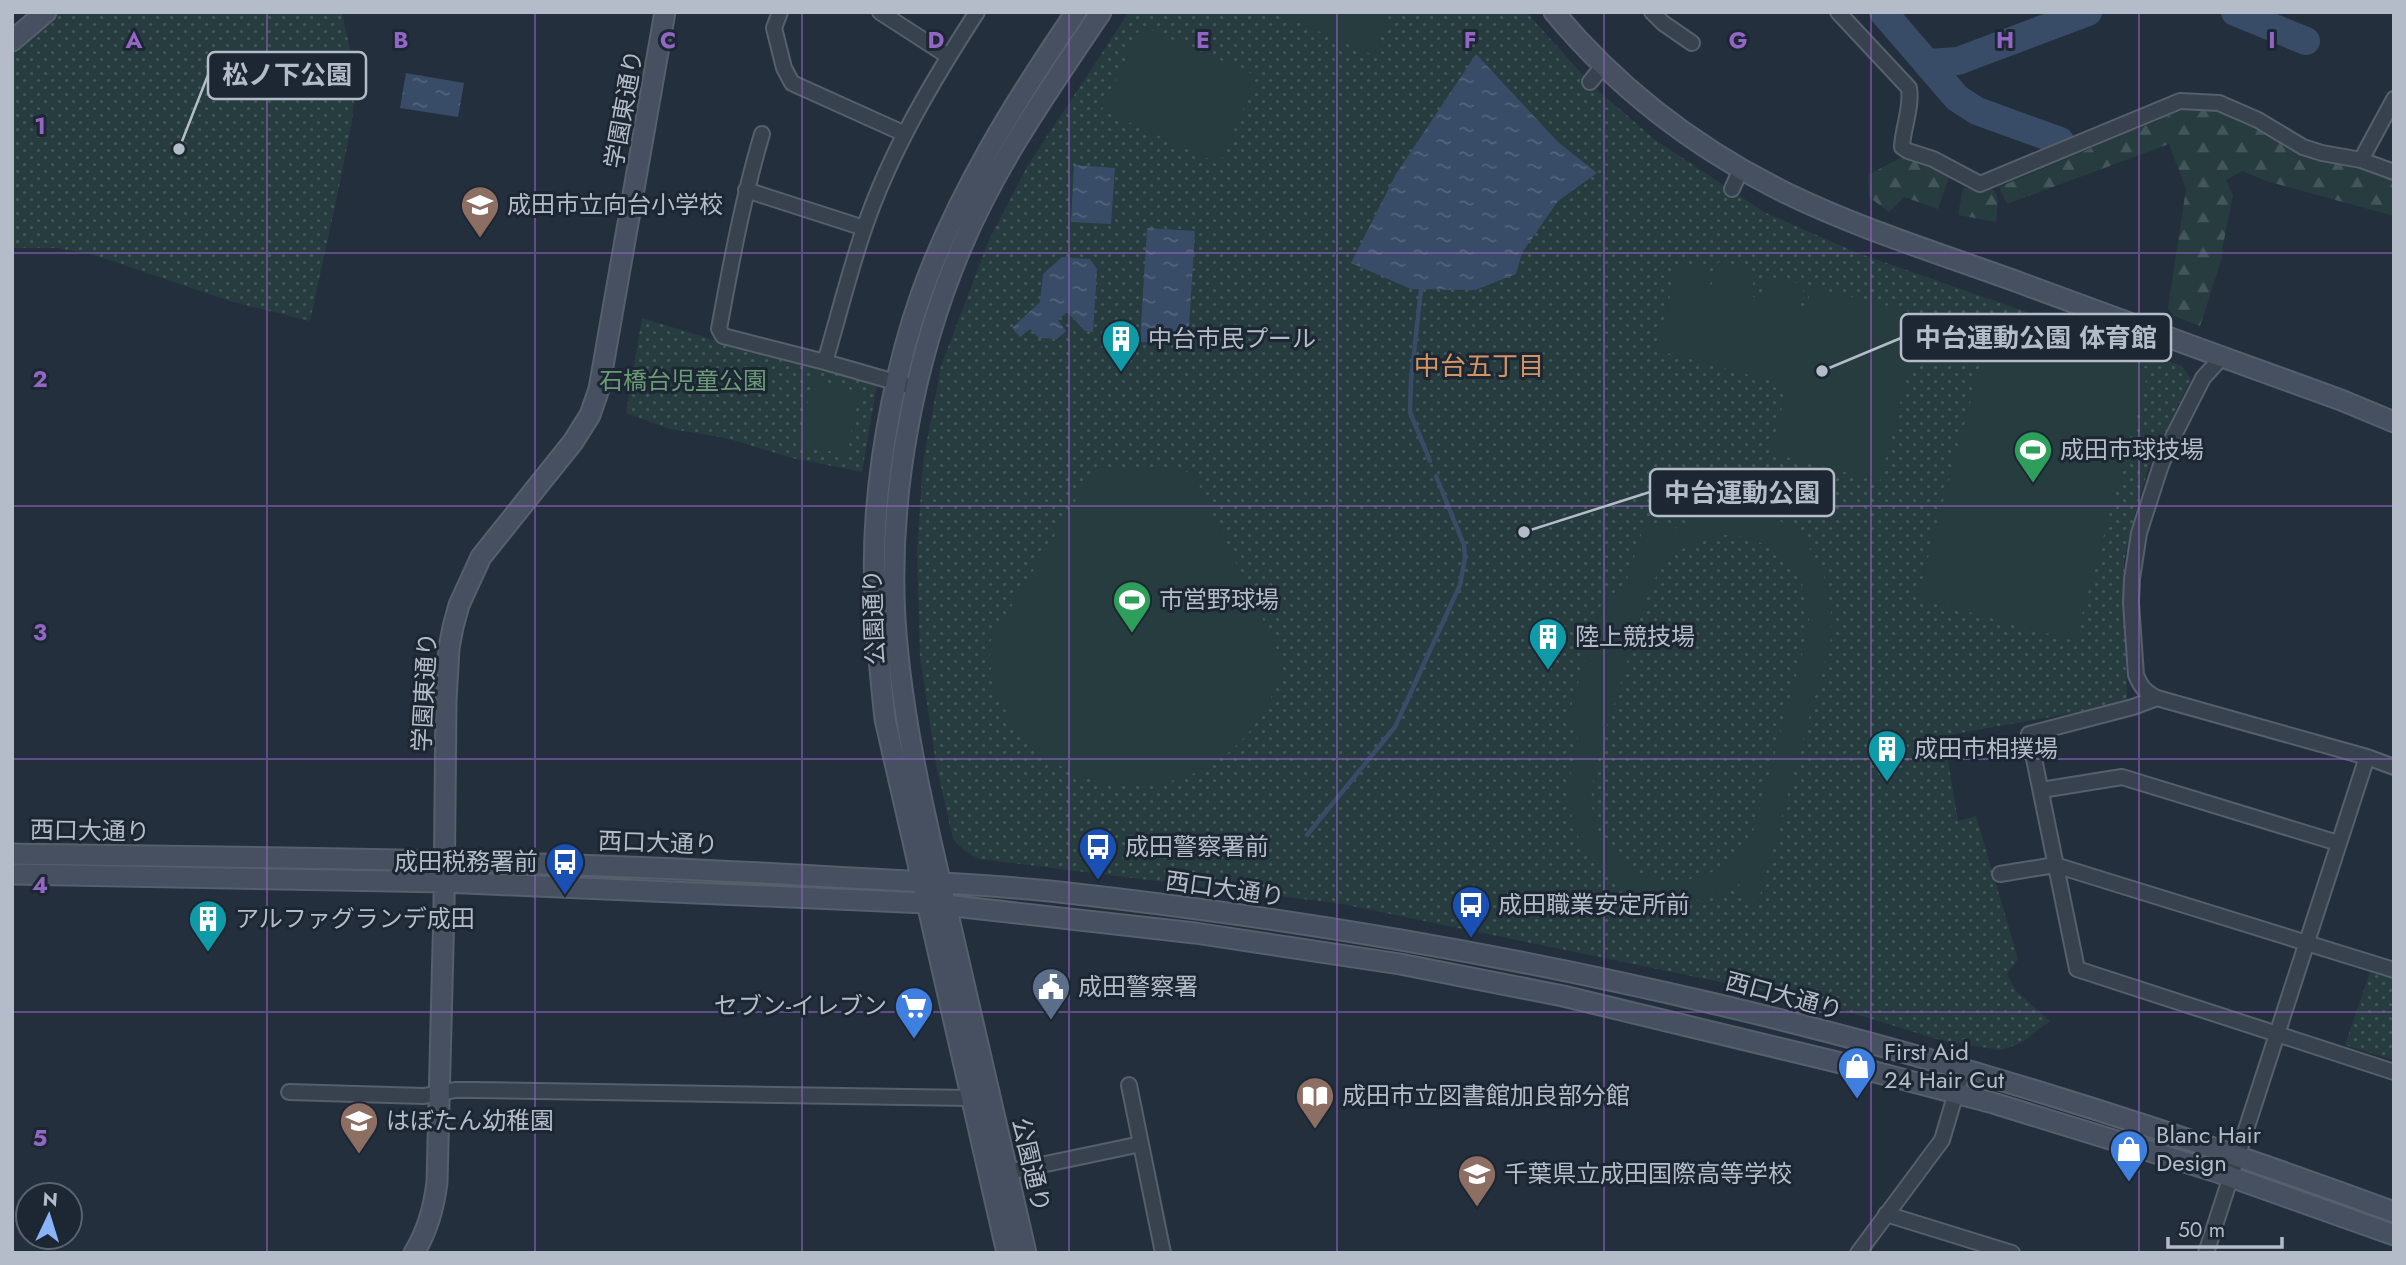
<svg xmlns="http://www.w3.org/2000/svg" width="2406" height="1265" font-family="Jost,'Noto Sans JP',sans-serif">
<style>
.grass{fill:url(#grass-dots)}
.forest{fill:url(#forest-firs)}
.pitch{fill:#263c3f;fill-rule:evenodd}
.water{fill:url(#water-ripples)}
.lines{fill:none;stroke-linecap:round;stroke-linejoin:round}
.stream{stroke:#394c67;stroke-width:4.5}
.river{stroke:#394c67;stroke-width:28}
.street-casing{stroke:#565f6c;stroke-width:18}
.secondary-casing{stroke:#565f6c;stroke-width:23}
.street{stroke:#38414e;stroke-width:14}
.secondary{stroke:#465061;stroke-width:19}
.grid{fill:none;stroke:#9266c3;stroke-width:2;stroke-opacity:0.55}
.labels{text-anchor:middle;stroke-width:6;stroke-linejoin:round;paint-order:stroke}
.street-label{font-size:24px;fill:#b4bcc9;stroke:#1d2633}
.poi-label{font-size:24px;fill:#b4bcc9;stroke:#1d2633;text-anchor:start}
.park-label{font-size:24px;fill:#6b9a76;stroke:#1d2633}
.neighbourhood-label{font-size:26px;fill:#d59563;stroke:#1d2633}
.grid-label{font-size:23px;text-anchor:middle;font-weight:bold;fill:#9266c3;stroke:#1d2633;stroke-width:6;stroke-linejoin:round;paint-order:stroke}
.leader{fill:none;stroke:#b4bcc9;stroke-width:2.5}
.callout-dot{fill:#b4bcc9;stroke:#1d2633;stroke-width:2.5}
.callout{fill:#1d2633;stroke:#b4bcc9;stroke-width:2.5}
.callout-label{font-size:26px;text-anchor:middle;font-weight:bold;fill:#b4bcc9}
</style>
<defs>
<pattern id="grass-dots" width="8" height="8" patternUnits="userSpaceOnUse" patternTransform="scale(1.75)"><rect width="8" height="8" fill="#263c3f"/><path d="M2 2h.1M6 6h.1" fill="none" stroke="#435659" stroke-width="1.8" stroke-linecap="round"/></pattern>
<pattern id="forest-firs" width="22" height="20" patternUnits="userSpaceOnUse" patternTransform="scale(1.75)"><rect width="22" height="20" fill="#263c3f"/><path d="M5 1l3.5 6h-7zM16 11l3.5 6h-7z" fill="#435659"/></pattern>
<pattern id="water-ripples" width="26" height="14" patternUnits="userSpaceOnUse" patternTransform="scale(1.75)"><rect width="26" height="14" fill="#394c67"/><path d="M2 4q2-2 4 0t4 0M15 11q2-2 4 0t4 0" fill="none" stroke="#53647b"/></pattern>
</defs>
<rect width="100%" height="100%" fill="#242f3e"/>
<path class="grass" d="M60,12H342L356,78L352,121L341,178L310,321L233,302L91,254L57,248H12V53Z
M1129,12H1526L1593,86L1654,139L1764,212L1855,252L2182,366L2191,379L2149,466L2135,514L2124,561L2127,703L1944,736L1958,821L1976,816L2018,959L2007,974L2016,991L2050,1021L2021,1043L2001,1050L1943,1041L1817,1002L1342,904L979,859L965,851L953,839L936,764L920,656L917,551L923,462L941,366L989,240L1028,165Z
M642,318L740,348L877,384L862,472L792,458L726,438L670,429L626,413Z
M2371,969L2394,976V1060L2345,1045Z"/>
<path class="forest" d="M2205,106L2218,107L2262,128L2302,155L2361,166L2394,178V216L2266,181L2242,171L2226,180L2233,195L2223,245L2222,258L2200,326L2174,316L2168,308L2186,189L2169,144L2007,204L1999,187L2180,111Z
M1902,157L1950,175L1938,209L1904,197L1889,212L1869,197L1868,175Z
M1963,188L1994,190L1998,200L1996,222L1958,215Z"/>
<path class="pitch" d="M1274,12H1391L1373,55Z
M1141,26L1257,76L1220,164L1102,110Z
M1679,262L1708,270L1704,284L1711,286L1718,262L1756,272L1750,296L1761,299L1767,276L1805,285L1798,309L1805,311L1812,287L1923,315L1880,481L1770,453L1788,385L1656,350Z
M1991,326L2149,369L2075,641L1917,598Z
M813,379L860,392L846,455L798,443Z
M1096,467L1193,472L1281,658C1283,675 1272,697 1263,712C1205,811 1059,810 1004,708C993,687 988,666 990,642Z
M1737,507C1805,514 1837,575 1831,639L1758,902L1736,896L1740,882C1674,929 1585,892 1571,812C1566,784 1574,756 1580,728L1566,724L1605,591L1622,595L1646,520L1667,527L1664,537C1686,519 1709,509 1737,507ZM1726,535C1782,539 1811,574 1809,629L1754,829C1740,860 1719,873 1686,880C1640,889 1598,850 1592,807C1588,775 1614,706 1624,673C1632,646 1638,617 1649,592C1653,582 1658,572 1665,564C1680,546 1703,538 1726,535Z"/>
<path class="water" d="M1476,54L1558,142L1597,173L1558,201L1522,253L1516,274L1475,290L1411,289L1351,263L1396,174Z
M406,73L464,83L458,117L400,108Z
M1074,165L1115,168L1111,224L1071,222Z
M1147,228L1195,231L1188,344L1140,342Z
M1062,257L1090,259L1097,269L1093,332L1085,331L1067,312L1058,320L1066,331L1057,339L1039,338L1030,329L1020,337L1012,328L1040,302L1043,274Z"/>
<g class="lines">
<path class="stream" d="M1421,289L1411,381L1410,412L1430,461
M1307,835L1395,727L1460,585L1465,558L1464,545L1436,476"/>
<path class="river" d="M1883,12L1957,98L1977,111L2060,141
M2235,12L2306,41
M1928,63L1958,61L2088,12"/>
<g class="street-casing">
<path id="street" d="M780,12L774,28L784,68L792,83L905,134
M880,12L948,56
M1652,12L1663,23L1692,43
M1838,12L1909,88C1912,108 1903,127 1902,147L1908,151L1933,159L1980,184L2180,101L2219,103L2258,120L2303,147L2322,153L2361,160L2394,172
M1590,82L1603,66
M762,134C743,198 731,263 719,329L723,336L825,362L916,388
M2361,160L2394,99
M1732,189L1741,169
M746,190L864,228
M2222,357L2203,378L2170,443L2160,468L2139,533L2132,579L2131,603L2136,675C2141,687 2145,692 2157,698L2367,757L2394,767
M825,362C838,318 849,273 864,229C890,152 933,80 977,12
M2157,698L2133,707L2029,734L2077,969L2394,1072
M2041,790L2122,777L2338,843
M2000,874L2055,865L2394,970
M1129,1085L1163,1253
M289,1092L424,1096L455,1090H474L972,1098
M998,1174L1141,1144
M1886,1214L2012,1253
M1858,1253L1942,1140L1963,1069
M2206,1253L2367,757"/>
</g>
<g class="secondary-casing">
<path id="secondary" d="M1554,12C1618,89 1697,149 1786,193C1860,229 1941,254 2018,282C2126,322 2233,361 2341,400L2394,422
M12,41L46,12
M12,854C280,858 548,860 816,876C897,881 978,883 1059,892C1276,916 1494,952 1707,1002C1940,1056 2169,1129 2394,1212
M12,874L444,882L927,903L1195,933L1400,964L1563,996L1841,1063L1993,1103L2214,1171L2394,1235
M414,1253C428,1230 434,1208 437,1182L444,908L446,701L449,648L453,627L459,605L481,557L573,442L590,415L599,389L665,12
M1007,1253L885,719C878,652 871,585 876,518C881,446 897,363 921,295C957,194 1016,100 1076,12
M1026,1253C1002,1149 978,1045 954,940C929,834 902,728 895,619C888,497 913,361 961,248C996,164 1050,88 1101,12"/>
</g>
<use href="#street" class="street"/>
<use href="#secondary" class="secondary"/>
</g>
<path class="grid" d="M267,12V1253M535,12V1253M802,12V1253M1069,12V1253M1337,12V1253M1604,12V1253M1871,12V1253M2139,12V1253M12,253H2394M12,506H2394M12,759H2394M12,1012H2394"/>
<defs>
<g id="school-pin" transform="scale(2.0125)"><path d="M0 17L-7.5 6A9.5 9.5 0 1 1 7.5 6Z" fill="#8d6e63" stroke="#1d2633"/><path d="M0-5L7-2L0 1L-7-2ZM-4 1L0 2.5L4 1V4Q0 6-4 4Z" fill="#fff"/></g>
<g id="building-pin" transform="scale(2.0125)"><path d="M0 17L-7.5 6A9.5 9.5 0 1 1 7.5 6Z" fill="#0f9aa8" stroke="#1d2633"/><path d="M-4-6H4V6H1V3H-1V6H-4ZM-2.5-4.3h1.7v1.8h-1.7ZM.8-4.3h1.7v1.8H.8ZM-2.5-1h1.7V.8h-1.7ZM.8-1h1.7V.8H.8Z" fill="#fff"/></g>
<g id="stadium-pin" transform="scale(2.0125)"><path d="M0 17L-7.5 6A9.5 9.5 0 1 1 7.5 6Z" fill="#2e9e5b" stroke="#1d2633"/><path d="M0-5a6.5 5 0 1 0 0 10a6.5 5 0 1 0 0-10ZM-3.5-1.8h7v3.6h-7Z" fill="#fff"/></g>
<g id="bus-pin" transform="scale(2.0125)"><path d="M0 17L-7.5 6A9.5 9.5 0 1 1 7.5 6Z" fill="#1a4fb4" stroke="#1d2633"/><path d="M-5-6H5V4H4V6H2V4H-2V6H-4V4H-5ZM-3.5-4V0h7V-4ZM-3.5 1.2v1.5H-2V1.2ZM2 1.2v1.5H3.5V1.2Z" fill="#fff"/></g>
<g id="civic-pin" transform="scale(2.0125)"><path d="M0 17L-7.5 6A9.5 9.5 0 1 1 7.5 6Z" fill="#5c6f8a" stroke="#1d2633"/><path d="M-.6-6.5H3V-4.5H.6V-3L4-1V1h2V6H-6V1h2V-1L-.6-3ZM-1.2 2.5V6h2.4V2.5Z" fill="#fff"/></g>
<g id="supermarket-pin" transform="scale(2.0125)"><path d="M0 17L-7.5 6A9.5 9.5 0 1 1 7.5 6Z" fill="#3f7fe0" stroke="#1d2633"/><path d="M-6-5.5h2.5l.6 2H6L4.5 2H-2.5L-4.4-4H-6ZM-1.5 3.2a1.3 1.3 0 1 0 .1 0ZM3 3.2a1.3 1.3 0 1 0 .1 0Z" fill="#fff"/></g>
<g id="shop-pin" transform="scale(2.0125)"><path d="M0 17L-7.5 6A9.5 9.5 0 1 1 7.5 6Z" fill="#3f7fe0" stroke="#1d2633"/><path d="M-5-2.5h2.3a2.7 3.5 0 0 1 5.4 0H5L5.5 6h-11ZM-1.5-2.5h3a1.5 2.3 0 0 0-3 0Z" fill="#fff"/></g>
<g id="library-pin" transform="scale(2.0125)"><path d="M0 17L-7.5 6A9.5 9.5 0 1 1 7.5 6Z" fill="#8d6e63" stroke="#1d2633"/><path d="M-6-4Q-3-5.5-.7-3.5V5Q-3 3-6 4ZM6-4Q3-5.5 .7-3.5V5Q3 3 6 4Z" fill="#fff"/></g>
</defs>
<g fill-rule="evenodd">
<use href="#school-pin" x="480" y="205"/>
<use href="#building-pin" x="1121" y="339"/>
<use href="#stadium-pin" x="2033" y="450"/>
<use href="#stadium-pin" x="1132" y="600"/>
<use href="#building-pin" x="1548" y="637"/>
<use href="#building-pin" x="1887" y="749"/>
<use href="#bus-pin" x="1098" y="847"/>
<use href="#bus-pin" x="565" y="862"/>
<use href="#bus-pin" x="1471" y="905"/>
<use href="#building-pin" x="208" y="919"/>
<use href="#civic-pin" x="1051" y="987"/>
<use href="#supermarket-pin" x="914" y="1006"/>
<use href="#shop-pin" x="1857" y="1066"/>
<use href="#library-pin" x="1315" y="1096"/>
<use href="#school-pin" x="359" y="1121"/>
<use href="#shop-pin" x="2129" y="1149"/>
<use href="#school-pin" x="1477" y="1174"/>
</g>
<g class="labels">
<g class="street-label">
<text transform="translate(624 109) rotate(-80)" y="8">学園東通り</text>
<text transform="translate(874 617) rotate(-92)" y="8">公園通り</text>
<text transform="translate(425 692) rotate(-87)" y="8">学園東通り</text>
<text transform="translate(90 831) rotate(1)" y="8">西口大通り</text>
<text transform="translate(658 843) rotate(2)" y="8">西口大通り</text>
<text transform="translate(1225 889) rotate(8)" y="8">西口大通り</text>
<text transform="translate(1784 996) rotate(15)" y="8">西口大通り</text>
<text transform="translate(1031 1165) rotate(77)" y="8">公園通り</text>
</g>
<g class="poi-label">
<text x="507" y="213">成田市立向台小学校</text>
<text x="1148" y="347">中台市民プール</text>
<text x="2060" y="458">成田市球技場</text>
<text x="1159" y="608">市営野球場</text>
<text x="1575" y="645">陸上競技場</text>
<text x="1914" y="757">成田市相撲場</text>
<text x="1125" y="855">成田警察署前</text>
<text x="538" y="870" text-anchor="end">成田税務署前</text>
<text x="1498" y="913">成田職業安定所前</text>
<text x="235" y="927">アルファグランデ成田</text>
<text x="1078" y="995">成田警察署</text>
<text x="887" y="1014" text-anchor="end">セブン-イレブン</text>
<text x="1884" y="1060">First Aid<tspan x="1884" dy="28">24 Hair Cut</tspan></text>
<text x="1342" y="1104">成田市立図書館加良部分館</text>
<text x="386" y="1129">はぼたん幼稚園</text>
<text x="2156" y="1143">Blanc Hair<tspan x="2156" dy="28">Design</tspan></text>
<text x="1504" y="1182">千葉県立成田国際高等学校</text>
</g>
<g class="park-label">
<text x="683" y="389">石橋台児童公園</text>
</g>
<g class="neighbourhood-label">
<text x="1479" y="375">中台五丁目</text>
</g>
</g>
<g class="grid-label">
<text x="134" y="48">A</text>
<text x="401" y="48">B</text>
<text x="668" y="48">C</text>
<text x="936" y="48">D</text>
<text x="1203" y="48">E</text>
<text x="1470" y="48">F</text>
<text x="1738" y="48">G</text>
<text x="2005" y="48">H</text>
<text x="2272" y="48">I</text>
<text x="40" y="134">1</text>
<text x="40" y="387">2</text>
<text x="40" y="640">3</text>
<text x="40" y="893">4</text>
<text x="40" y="1146">5</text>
</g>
<path class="leader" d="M179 149L208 75M1822 371L1901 338M1524 532L1650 492"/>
<g class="callout-dot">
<circle cx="179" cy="149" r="7"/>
<circle cx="1822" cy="371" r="7"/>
<circle cx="1524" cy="532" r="7"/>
</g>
<g class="callout">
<rect x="208" y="52" width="158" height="47" rx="7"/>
<rect x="1901" y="314" width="270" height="47" rx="7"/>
<rect x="1650" y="469" width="184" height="47" rx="7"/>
</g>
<g class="callout-label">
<text x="287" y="84">松ノ下公園</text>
<text x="2036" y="347">中台運動公園 体育館</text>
<text x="1742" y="502">中台運動公園</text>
</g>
<rect width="2406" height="1265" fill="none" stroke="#b4bcc9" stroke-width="28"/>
<g transform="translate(49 1216) rotate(4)"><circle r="33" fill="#1d2633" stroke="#59626f" stroke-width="2"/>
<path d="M0-5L12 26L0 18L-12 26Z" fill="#8ab4f8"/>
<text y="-10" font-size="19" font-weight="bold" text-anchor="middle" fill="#b4bcc9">N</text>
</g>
<path d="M2168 1237v10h114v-10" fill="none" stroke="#b4bcc9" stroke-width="3.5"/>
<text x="2178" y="1237" font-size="21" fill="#b4bcc9" stroke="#1d2633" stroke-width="5" paint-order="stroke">50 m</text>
</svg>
